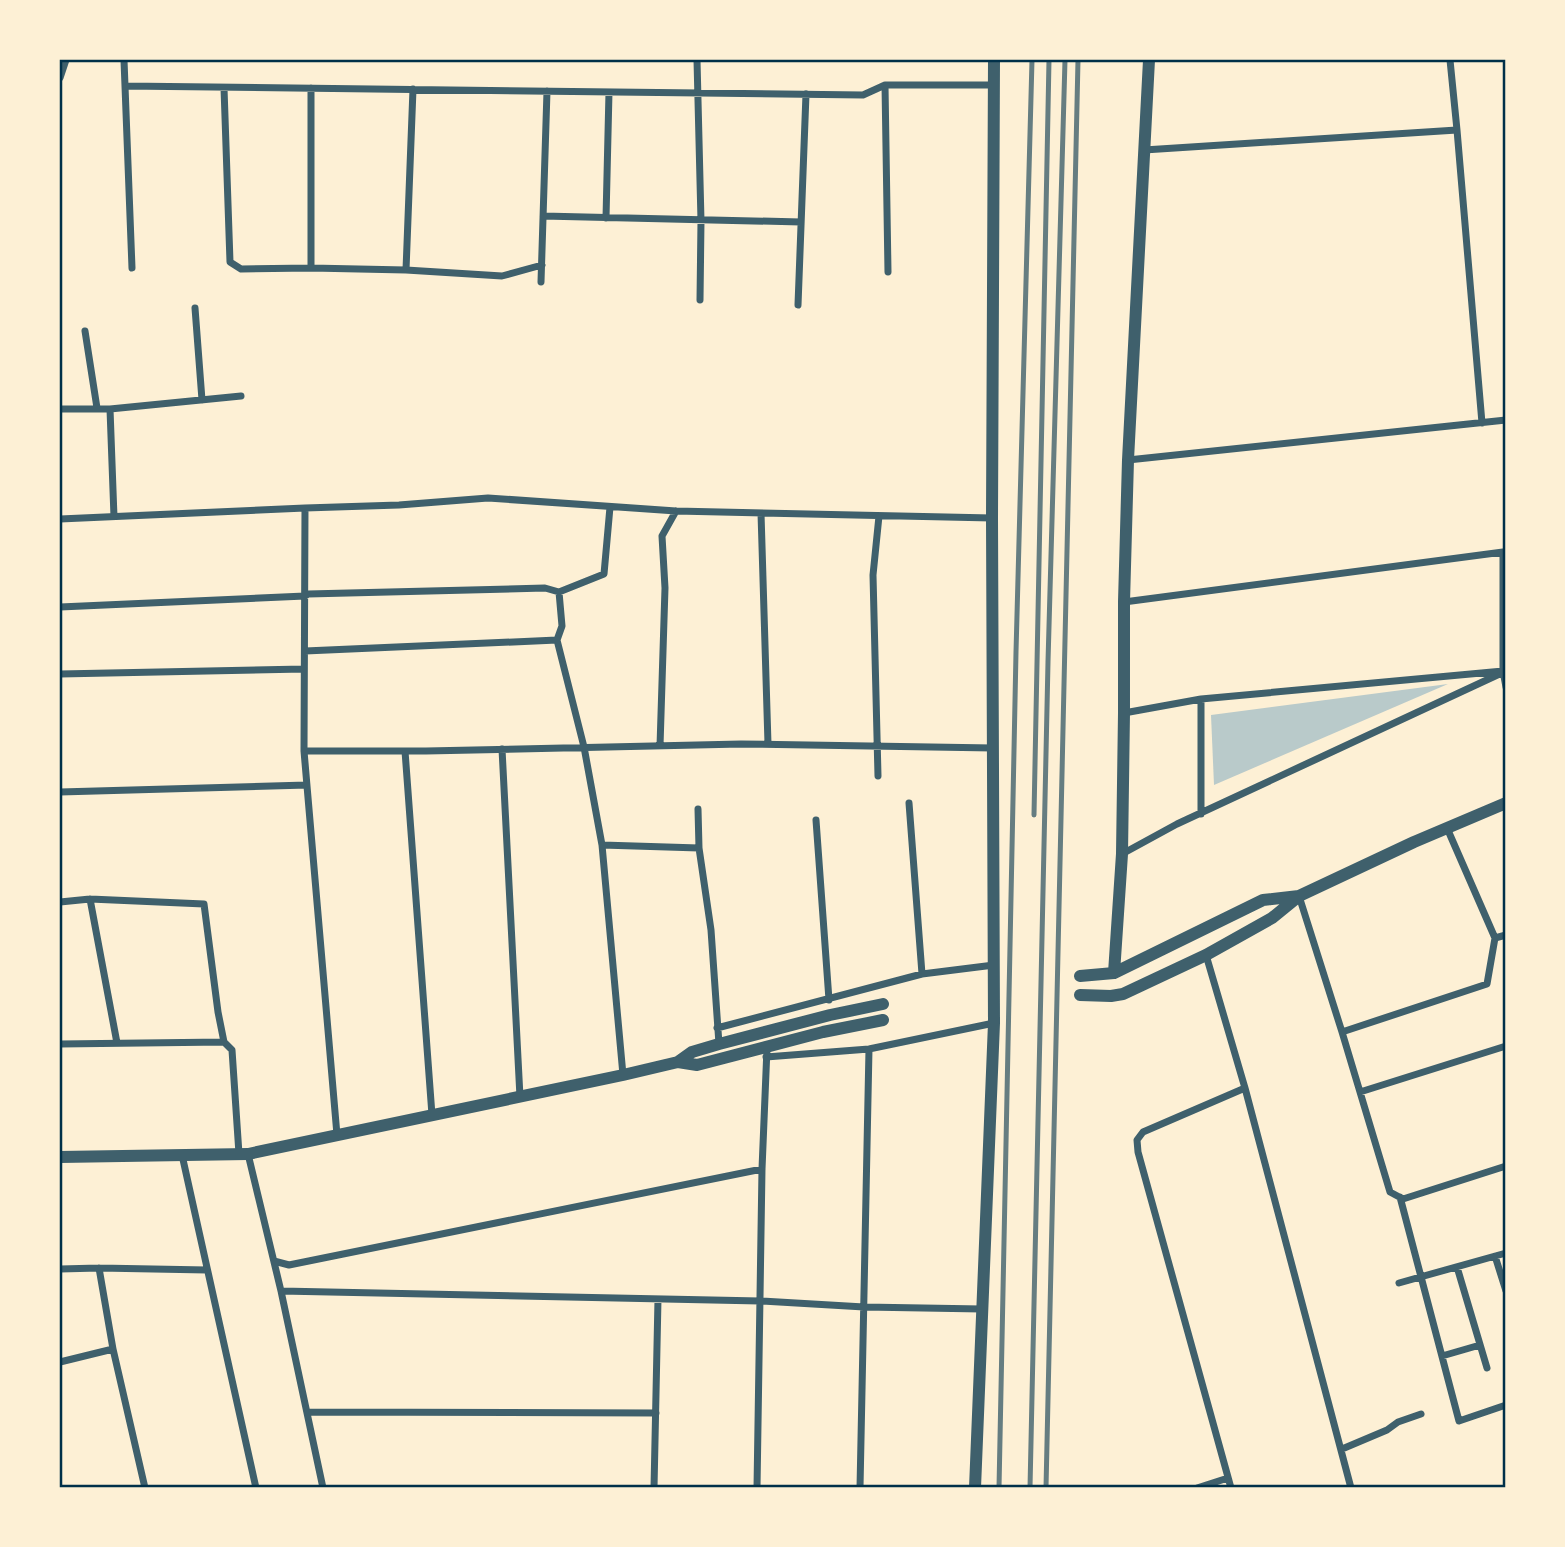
<svg xmlns="http://www.w3.org/2000/svg" width="1565" height="1547" font-family="'Fira Sans',sans-serif">
<style>
.green{fill:#b9caca}
.lines{fill:none;stroke-linecap:round;stroke-linejoin:round}
.minor{stroke:#3f606c;stroke-width:7}
.tertiary{stroke:#3f606c;stroke-width:12}
.rail{stroke:#657d81;stroke-width:5}
.neatline{fill:none;stroke:#003049;stroke-width:2.5}
</style>
<rect width="100%" height="100%" fill="#fdf0d5"/>
<path class="green" d="M1448,684L1214,785L1211,715Z"/>
<g class="lines">
<path class="minor" d="M124,60L132,268
M697,60L701,221L700,300
M1450,60L1457,130L1482,423
M60,78L66,60
M885,85L888,272
M125,86L863,95L885,85H994
M224,88L230,262L241,269L311,268L406,270L502,276L542,265
M1144,150L1457,130
M543,216L801,222
M606,218L609,92
M311,268V88
M406,270L413,89
M541,282L547,91
M798,305L806,94
M195,308L202,400
M85,331L97,408
M60,409H110
M1128,460L1506,420
M761,513L768,744
M114,517L110,409L241,396
M60,519L305,508
M559,592L562,626L557,640L584,747L602,845L699,848
M1124,602L1503,552V671
M60,607L305,596L308,594L545,588L559,592L604,574L610,507
M305,651L557,640
M60,674L304,669
M1201,699V814
M1124,713L1201,699L1503,671L1506,687
M660,746L665,588L662,536L676,511
M502,749L520,1097
M304,751H426L741,744L993,748
M405,751L432,1115
M878,776L873,575L879,516
M60,792L307,785
M909,803L922,974
M698,809L699,848L711,930L719,1044
M816,820L829,1000
M1447,828L1495,938
M602,845L623,1075
M1122,854L1177,824L1506,671
M1299,896L1342,1032L1360,1092L1506,1046
M90,899L117,1043
M60,902L90,899L204,904L218,1012L224,1042
M1206,955L1245,1088L1351,1488
M717,1028L922,974L994,965
M1342,1032L1487,984L1495,938L1506,935
M60,1044L224,1042L232,1050L239,1154
M766,1057L869,1049L994,1023
M1360,1092L1390,1192L1403,1199L1506,1166
M337,1135L304,751L305,508L399,505L488,498L676,511L992,518
M248,1154L281,1291L323,1488
M182,1155L256,1488
M1400,1197L1459,1421L1506,1405
M1495,1256L1506,1291
M274,1261L289,1265L762,1169
M1457,1267L1487,1368
M60,1269L99,1268
M1399,1283L1506,1253
M281,1291L760,1301L864,1307L982,1309
M113,1349L99,1268L207,1270
M1442,1356L1480,1345
M60,1362L113,1349L145,1488
M307,1412L656,1413
M1342,1449L1387,1430L1398,1422L1421,1414
M654,1488L658,1299
M757,1488L762,1169L767,1048
M860,1488L869,1049
M1197,1488L1228,1478
M1231,1488L1138,1152L1137,1140L1143,1132L1245,1088"/>
<path class="tertiary" d="M1114,973L1122,854L1124,713V602L1128,460L1149,60
M1080,976L1114,973L1263,900L1299,896
M1080,995L1111,996L1123,994L1206,955L1272,918L1299,896L1414,842L1506,803
M678,1062L697,1065L823,1032L883,1020
M60,1157L248,1154L623,1075L678,1062L692,1052L719,1044L830,1015L883,1004
M975,1488L994,1023L992,518L994,60"/>
<path class="rail" d="M1034,815L1049,60
M999,1488L1016,652L1032,60
M1030,1488L1048,662L1065,60
M1046,1488L1078,60"/>
</g>
<rect width="1565" height="1547" fill="none" stroke="#fdf0d5" stroke-width="122"/>
<rect x="61" y="61" width="1443" height="1425" class="neatline"/>
</svg>
